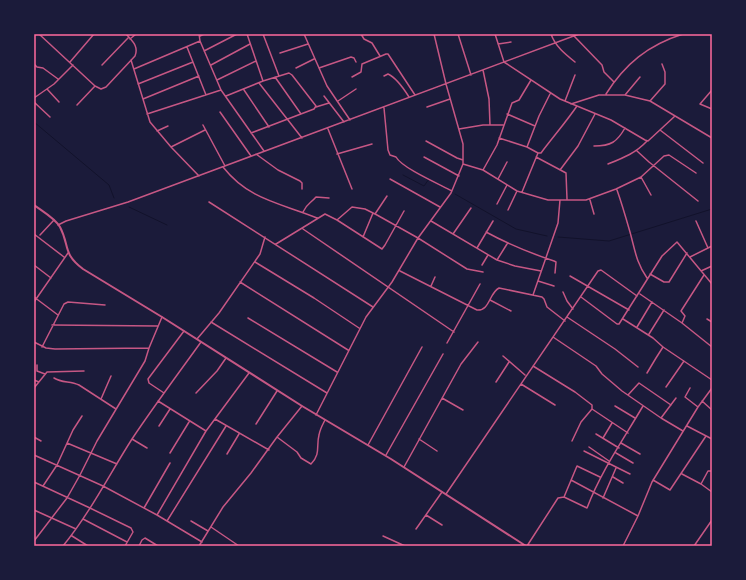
<svg xmlns="http://www.w3.org/2000/svg" width="746" height="580" font-family="'Work Sans',sans-serif">
<style>
.lines{fill:none;stroke-linecap:round;stroke-linejoin:round}
.stream{stroke:#12122b;stroke-width:1}
.minor{stroke:#c65784;stroke-width:1.5}
.tertiary{stroke:#c65784;stroke-width:2}
.neatline{fill:none;stroke:#ff6b9d;stroke-width:1.5}
</style>
<rect width="100%" height="100%" fill="#1b1b3a"/>
<g class="lines">
<path class="stream" d="M34,122L109,185L114,198
M403,175L424,186L429,179
M455,194L516,229L547,236
M129,207L167,225
M558,237L609,241L712,209
M699,544L701,546"/>
<path class="minor" d="M39,34L95,86L77,105
M199,34L200,41L221,90L264,151
M247,34L263,81
M263,34L279,76
M304,34L327,86L350,120
M361,34L364,39L372,43L380,56
M458,34L471,75
M495,34L504,62L560,99L611,120L645,140L648,141L675,116
M551,34C555,46 565,54 575,62
M200,36L204,34
M574,36L602,65L604,72L614,82
M130,39L136,34
M498,44L511,42
M187,47L206,95
M204,51L237,34
M280,53L308,44
M131,60L150,122L171,147L199,176
M70,62L94,34
M34,64L37,67L43,68L58,79
M102,65L128,38
M211,65L250,44
M296,68L314,59
M319,68L351,57L354,58L356,62
M134,69L200,41
M483,70L489,99L490,125
M384,76L388,74C397,78 404,89 409,97
M275,77L301,114
M352,77L361,72L362,64L386,54H388L415,95
M217,80L256,61
M259,83L302,138
M138,84L193,62
M95,86L101,89L106,87L135,56C139,46 132,41 126,34
M47,89L59,102
M244,90L269,127
M712,90L700,104L712,109
M606,94C625,64 648,45 683,34
M625,95L640,77
M226,96L263,81L289,73L292,75L316,106L314,109L251,133
M324,96L344,122
M34,98L54,84L73,65
M143,99L199,76
M338,101L356,89
M565,101L575,75
M650,101L665,84V72L662,64
M34,102L50,117
M571,104L599,95H625L650,101L712,138
M316,107L329,103
M427,107L450,99
M384,108L388,150L390,155L396,157C402,168 439,184 452,191
M220,112L251,156
M147,114L221,90
M507,114L535,126
M203,125L225,166
M328,129L352,189
M459,129L483,125H503
M660,130L703,163
M157,131L168,126
M499,138L527,147L538,153
M426,141L457,158L463,160
M594,146C611,146 617,142 625,128
M171,147L205,130
M527,147L539,116L550,94
M637,151L649,162L698,201
M256,154L278,170L300,181L302,183V189
M337,154L372,144
M424,157L459,176
M536,157L566,173L567,199
M463,164L483,170L517,191L548,200H586L616,189L641,177L664,156L669,155L696,173
M608,164C623,158 636,153 647,141
M223,167C249,200 280,203 317,218
M483,170L497,145L512,103L519,100L531,80
M560,170L578,146L595,114
M641,177L651,195
M390,179L440,207
M498,179L507,162
M617,190C622,204 626,218 630,232C635,250 636,262 647,278
M522,192L538,153H541C553,137 566,122 577,106
M590,200L594,214
M209,202L373,307
M497,204L507,185
M508,210L517,191
M303,212C307,203 310,204 316,197L329,198
M375,214L387,196
M337,220L382,249L385,245L404,211
M431,221L497,260L515,266L541,271
M696,221L708,248
M58,225L66,221L128,202L171,186L579,34
M303,229L454,332
M486,232C508,244 530,253 554,261L556,262L555,273
M34,234L64,257
M453,234L471,208
M40,235L54,220
M363,237L373,213
M276,244L325,214L337,220L352,207L365,209L377,215L418,238L467,269L483,272
M477,248L493,221
M690,257L712,246
M497,260L507,244
M255,262L314,298L359,328
M34,265L51,278
M482,265L488,255
M400,271L477,310C490,311 489,293 499,288L542,297L544,299L547,307L565,321
M701,271L712,266
M650,274L664,282H669L687,253
M570,276L629,310
M538,281L554,286
M240,282L348,350
M431,286L435,277
M563,292L567,301L573,309
M640,294L682,323L712,347
M533,295L558,223L560,200
M34,297L58,315
M581,297L617,324H619L662,256L677,242L712,284
M490,300L511,311
M34,302L68,253
M567,317L615,349L638,367
M248,318L337,372
M623,319L653,338L663,347L712,380
M707,319L712,322
M211,322L327,393
M682,323L685,316L681,311L704,275
M52,325L158,326
M637,327L652,302
M649,334L664,310
M553,337L596,366L602,374L622,391L661,418L683,431
M197,339L219,313L260,254L265,237
M34,342L46,348L55,349L149,348L162,317
M447,343L480,284
M42,347L64,304L68,302L105,305
M503,356L525,375
M37,365V371L45,374
M533,366L575,392L592,405V409L628,433
M647,373L656,358L663,347
M54,378C62,383 70,381 79,385L116,409
M34,380L39,382
M496,382L509,362
M521,384L555,405
M666,387L684,361
M34,388L47,372L84,371
M690,388L685,397L698,407
M164,393L149,383L148,379L184,331
M196,393L217,371L226,358
M628,395L639,383L671,405
M442,398L463,410
M101,399L111,376
M158,401L206,431
M702,401L712,410
M615,406L635,418
M316,415L366,317L392,282L418,238L451,193L463,164V144L446,84L434,34
M661,418L676,398
M215,419L269,450
M256,424L277,391
M159,426L170,409
M687,426L712,439
M596,434L619,448
M34,437L41,441
M277,437L297,452L301,458L311,464C321,454 316,446 319,435C320,429 323,424 325,420
M603,438L612,423
M132,439L147,448
M419,439L437,451
M572,441L581,422L592,409
M67,443L117,464
M621,443L640,454
M368,445L422,347
M589,447L609,461
M584,451L630,474
M170,453L189,422
M616,453L633,463
M227,454L239,434
M34,455L103,486L157,515L202,542
M386,455L443,354
M404,467L461,364L478,342
M682,474L701,484L712,492
M613,477L623,483
M571,480L638,516
M653,480L670,490L706,436
M34,482L90,508L131,528L133,532L125,546
M701,484L708,471H712
M43,486L57,465L73,430L82,416
M446,494L598,271L601,270L637,296
M564,497L577,466L600,477
M603,498L616,468
M144,508L170,463
M34,510L76,529
M157,515L206,431L249,373
M426,515L442,525
M83,519L127,542
M167,521L226,426
M191,521L208,531
M211,527L239,546
M416,529L442,492
M72,536L88,546
M383,536L405,546
M34,541L67,498L80,475L97,441L145,361L149,348
M63,546C90,513 109,475 132,439C154,406 178,374 201,342
M139,546L142,540L145,538L158,546
M199,546L223,507L251,473L277,437L302,406
M527,546L558,498L564,497L587,508C601,471 623,440 643,406
M623,546L638,516L652,482L698,407L712,388
M694,546L712,520"/>
<path class="tertiary" d="M34,205C42,211 55,218 60,227C70,246 62,253 83,269L162,317L302,406L391,459L526,546"/>
</g>
<rect width="746" height="580" fill="none" stroke="#1b1b3a" stroke-width="70"/>
<rect x="35" y="35" width="676" height="510" class="neatline"/>
</svg>
